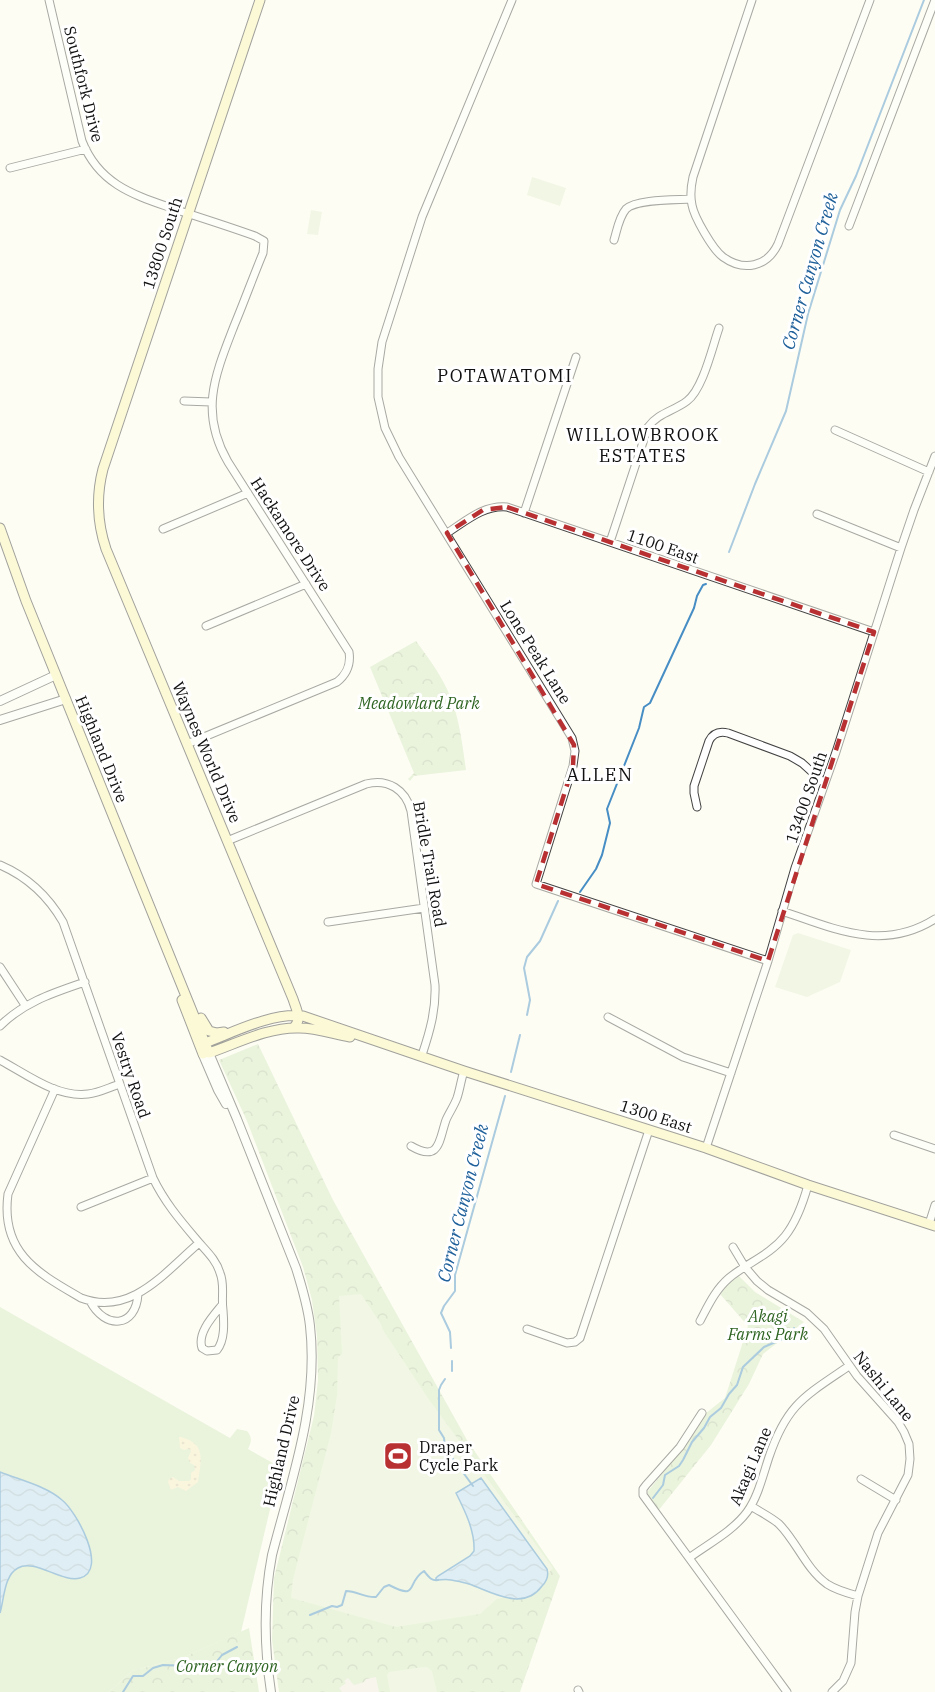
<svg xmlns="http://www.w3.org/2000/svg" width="935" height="1692" font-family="'IBM Plex Serif',serif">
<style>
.grass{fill:#d2e7bf}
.sand{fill:url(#sand-dots)}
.park{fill:url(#park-crowns)}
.pitch{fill:#e3efd0}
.plaza{fill:#efece2}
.water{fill:url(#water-waves);stroke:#478ec5;stroke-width:1.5}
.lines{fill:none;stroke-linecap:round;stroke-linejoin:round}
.stream{stroke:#478ec5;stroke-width:2}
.minor-casing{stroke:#434343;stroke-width:9}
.tertiary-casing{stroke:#434343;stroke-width:10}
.secondary-casing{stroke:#323232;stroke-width:11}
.minor{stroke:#fff;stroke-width:7}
.tertiary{stroke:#fff;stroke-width:8}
.secondary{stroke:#faf4b3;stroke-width:9}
.marked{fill:none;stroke:#b83032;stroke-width:4.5;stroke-dasharray:12 8;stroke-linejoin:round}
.labels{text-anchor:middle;stroke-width:6;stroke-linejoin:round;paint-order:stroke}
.street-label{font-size:16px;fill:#101010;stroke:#fff}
.park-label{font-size:16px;font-style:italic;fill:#2f6523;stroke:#fff}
.poi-label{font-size:16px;fill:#101010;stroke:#fff;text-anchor:start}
.water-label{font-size:18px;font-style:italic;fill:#20619b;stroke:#fff}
.neighbourhood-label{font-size:18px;letter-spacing:1.5px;fill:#101010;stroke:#fff}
</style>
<defs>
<pattern id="sand-dots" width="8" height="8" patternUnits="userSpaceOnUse" patternTransform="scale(1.5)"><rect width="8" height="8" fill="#f7edc3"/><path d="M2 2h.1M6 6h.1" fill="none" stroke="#d3caa6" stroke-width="1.8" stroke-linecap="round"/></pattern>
<pattern id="park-crowns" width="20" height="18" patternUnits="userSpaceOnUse" patternTransform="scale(1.5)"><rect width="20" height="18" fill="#d2e7bf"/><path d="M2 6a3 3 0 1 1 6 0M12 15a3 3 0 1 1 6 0" fill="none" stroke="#b3c5a3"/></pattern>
<pattern id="water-waves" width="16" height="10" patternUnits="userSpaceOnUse" patternTransform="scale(1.5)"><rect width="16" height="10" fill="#bbdcf3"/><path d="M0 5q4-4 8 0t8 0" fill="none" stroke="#a0bccf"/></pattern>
</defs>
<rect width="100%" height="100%" fill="#fefdf4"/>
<path class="grass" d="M0,1307L230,1438L237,1429L247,1431C252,1437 252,1441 248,1449L280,1467L241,1632L184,1657L132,1671L109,1692H0Z"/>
<path class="sand" d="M179,1437H181C207,1444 201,1461 198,1482L186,1491L178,1487L171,1490L168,1482L169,1479L173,1477L179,1481H189L191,1479V1473L195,1470L194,1465L190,1463L188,1458L191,1451L189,1449L184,1450L180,1448Z"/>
<path class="park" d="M416,641C427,656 439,672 447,689C459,714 462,742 466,770L414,776L410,781L408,779L414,773L370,667Z
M258,1044L333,1200L467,1440L560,1576L520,1692H279L272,1640L274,1578L314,1416L318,1380L317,1336L312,1300L303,1267L247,1121L219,1060Z
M739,1276L755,1292L804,1322L763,1354L749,1384L711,1445L658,1511L647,1495L648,1491L671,1463L706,1413L725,1398L748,1326L720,1294L728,1284Z
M249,1628L259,1692H109L132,1671L184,1657Z"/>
<path class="pitch" d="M532,177L566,188L560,206L527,195Z
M311,210L322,212L318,235L307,234Z
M798,933L851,950L840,982L807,997L775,987L793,935Z
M361,1294L381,1324L383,1330L430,1401L553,1568L531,1593L497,1599L480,1614L396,1627L291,1598L293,1579L331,1433L337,1395L338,1357L342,1354L339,1296Z
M423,1667H427L432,1671L437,1692H390L387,1675L389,1672Z"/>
<path class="plaza" d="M376,1677L379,1692H342L339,1688L346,1683L344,1681L348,1678L354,1685L364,1682L366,1679Z"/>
<path class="water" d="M0,1472C20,1480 46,1486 62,1500C76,1511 109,1570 80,1578C62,1583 34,1558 18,1568C4,1575 4,1600 0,1613Z
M481,1478L547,1569C549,1576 547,1581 542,1586C523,1612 492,1592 469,1584C463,1582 456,1581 451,1580C446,1579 441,1580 436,1580V1578L438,1576L470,1556L474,1551C475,1531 465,1511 456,1493Z"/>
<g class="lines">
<path class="stream" d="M729,552L755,484L786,411L808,314L840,210L856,176L924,0
M580,892L596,869L602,855L610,823L607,809L639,728L643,711L644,707L650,703L694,608L697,596L703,585L706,584
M527,1015L530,1000L524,968L527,957L540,941L558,901
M511,1072L520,1035
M451,1348L450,1332L441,1313L444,1306L455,1291V1275L505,1096
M452,1371V1361
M445,1379L441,1385L439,1390V1430L444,1438L445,1448L473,1486
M653,1498L663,1485L665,1475L679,1466L683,1460L692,1442L704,1428L710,1417L721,1408L729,1394L737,1385L743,1367L764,1347L787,1337L794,1328
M310,1615L332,1606L337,1607L342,1605L346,1591C357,1591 365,1598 376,1597L384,1587L389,1585C420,1601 405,1583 424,1571C429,1577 431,1581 438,1580
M123,1692L133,1676H143L153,1668L163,1665L188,1666L200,1662L214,1665L222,1655L237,1647"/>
<g class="minor-casing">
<path id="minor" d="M49,0L82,141C100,187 138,196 180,211C205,219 230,227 255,236L264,241L263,253C253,277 244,302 234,326C215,375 199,412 228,462L349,652C351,665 347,674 337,682L187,744
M512,0L422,217L382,342L378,369V397L385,428L399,457L572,738L575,751L573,766L536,884L768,961
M752,0L693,177C691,186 690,196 692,205C694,217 713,250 723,257C744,272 767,267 778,244L870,0
M10,168L86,149
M849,226L935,0
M614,240C617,230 619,217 626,209C636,199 676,200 691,199
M184,401L211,402
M835,430L929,472
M524,513L576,357
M817,514L901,548
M163,529L248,493
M447,533C466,521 483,505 507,507L874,632
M610,542L648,427C658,413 674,411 687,401C703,389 712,348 719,328
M206,626L306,584
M697,807L694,793V786L709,741C713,733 720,731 728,733L790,756L802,763L824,783
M227,841L366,784C388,778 406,790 411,811L435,985C436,1010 430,1031 422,1055
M0,865C28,877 48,896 63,922L153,1178C164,1201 179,1219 196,1239C205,1250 216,1259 220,1273C225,1285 221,1297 223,1310C224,1323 225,1340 217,1350L207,1351L202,1348C197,1333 213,1316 222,1305
M782,911C835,929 883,952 935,919
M328,922L424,908
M0,967L25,1005
M608,1017L683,1057L731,1073
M0,1026C24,1002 53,993 85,982
M0,1060C26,1074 57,1098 88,1094C99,1093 110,1087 120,1084
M55,1089L8,1194C0,1254 40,1274 81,1298C131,1317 165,1272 199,1243
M894,1135L935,1149
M411,1146C440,1163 439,1140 446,1120C449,1113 454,1106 457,1098C460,1089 461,1080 464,1071
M706,1148L768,961L795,868L836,752L901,548L914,510L935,456
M81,1207L153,1178
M929,1224L935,1205
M733,1247L745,1267L757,1281L768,1290L807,1313L824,1329L857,1376L898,1422L904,1432L909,1444L910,1459L908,1475L878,1533L858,1596L855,1612L851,1663L843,1681L832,1692
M90,1301C105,1330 136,1328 138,1294
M700,1321C708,1306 715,1290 729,1278C747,1263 770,1255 785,1236C797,1221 803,1203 808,1185
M527,1329L567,1343L575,1342L580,1338L649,1130
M702,1413L680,1447L646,1485L643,1489V1495L787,1692
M861,1479L896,1500
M751,1506C760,1512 771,1517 779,1524C797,1542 806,1569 827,1584C836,1590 847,1593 858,1596
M689,1558C708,1544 733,1531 747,1512C758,1497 763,1475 769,1457C787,1404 805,1396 849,1366
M578,1690L579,1692"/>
</g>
<g class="tertiary-casing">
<path id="tertiary" d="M0,701L56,675
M0,720L66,699
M209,1053L237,1119L296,1268C302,1287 308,1307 310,1326C319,1405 291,1481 272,1555C263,1602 264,1646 271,1692
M203,1055L218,1090L226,1104"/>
</g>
<g class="secondary-casing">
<path id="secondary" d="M260,0L103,469C96,496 97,522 106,549L293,999C296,1009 303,1020 293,1028
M0,528L26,601L209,1053C238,1043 268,1027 299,1028C317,1028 333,1034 350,1037
M182,1000L203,1054
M201,1018L209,1031L217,1033L224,1032
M205,1043C234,1032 273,1012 303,1016L464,1071L706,1148L808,1185L935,1226"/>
</g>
<use href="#minor" class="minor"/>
<use href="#tertiary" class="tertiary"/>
<use href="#secondary" class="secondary"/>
</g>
<path d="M0 0H935V1692H0ZM507,507L874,632L768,961L536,884L573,766L574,745L447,533L483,510Z" fill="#fefdf4" fill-opacity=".55" fill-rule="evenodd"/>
<path class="marked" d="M507,507L874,632L768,961L536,884L573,766L574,745L447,533L483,510Z"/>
<defs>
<g id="stadium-square" transform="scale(1.5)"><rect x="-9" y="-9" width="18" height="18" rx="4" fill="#b83032" stroke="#fff"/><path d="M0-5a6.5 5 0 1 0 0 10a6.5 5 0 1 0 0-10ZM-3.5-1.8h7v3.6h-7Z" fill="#fff"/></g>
</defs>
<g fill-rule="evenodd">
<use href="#stadium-square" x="398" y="1456"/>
</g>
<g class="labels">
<g class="street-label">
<text transform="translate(84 84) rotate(76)" y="6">Southfork Drive</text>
<text transform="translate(162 243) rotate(-72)" y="6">13800 South</text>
<text transform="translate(291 534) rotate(57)" y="6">Hackamore Drive</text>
<text transform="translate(663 546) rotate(19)" y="6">1100 East</text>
<text transform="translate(536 652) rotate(58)" y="6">Lone Peak Lane</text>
<text transform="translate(102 749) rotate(68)" y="6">Highland Drive</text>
<text transform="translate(207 752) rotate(67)" y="6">Waynes World Drive</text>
<text transform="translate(806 797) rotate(-71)" y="6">13400 South</text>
<text transform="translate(430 864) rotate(80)" y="6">Bridle Trail Road</text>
<text transform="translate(131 1075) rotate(71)" y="6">Vestry Road</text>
<text transform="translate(656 1116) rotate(18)" y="6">1300 East</text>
<text transform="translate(884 1386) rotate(51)" y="6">Nashi Lane</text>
<text transform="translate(281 1451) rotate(-77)" y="6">Highland Drive</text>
<text transform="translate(750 1466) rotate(-67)" y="6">Akagi Lane</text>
</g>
<g class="park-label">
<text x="419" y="709">Meadowlard Park</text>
<text x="768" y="1322">Akagi<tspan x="768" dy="18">Farms Park</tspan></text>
<text x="227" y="1672">Corner Canyon</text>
</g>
<g class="poi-label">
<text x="419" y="1453">Draper<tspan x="419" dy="18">Cycle Park</tspan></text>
</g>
<g class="water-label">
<text transform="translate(810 271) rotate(-74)" y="6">Corner Canyon Creek</text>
<text transform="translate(463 1203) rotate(-76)" y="6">Corner Canyon Creek</text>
</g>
<g class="neighbourhood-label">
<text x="505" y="382">POTAWATOMI</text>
<text x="643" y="441">WILLOWBROOK<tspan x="643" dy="21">ESTATES</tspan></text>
<text x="600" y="781">ALLEN</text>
</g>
</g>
</svg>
